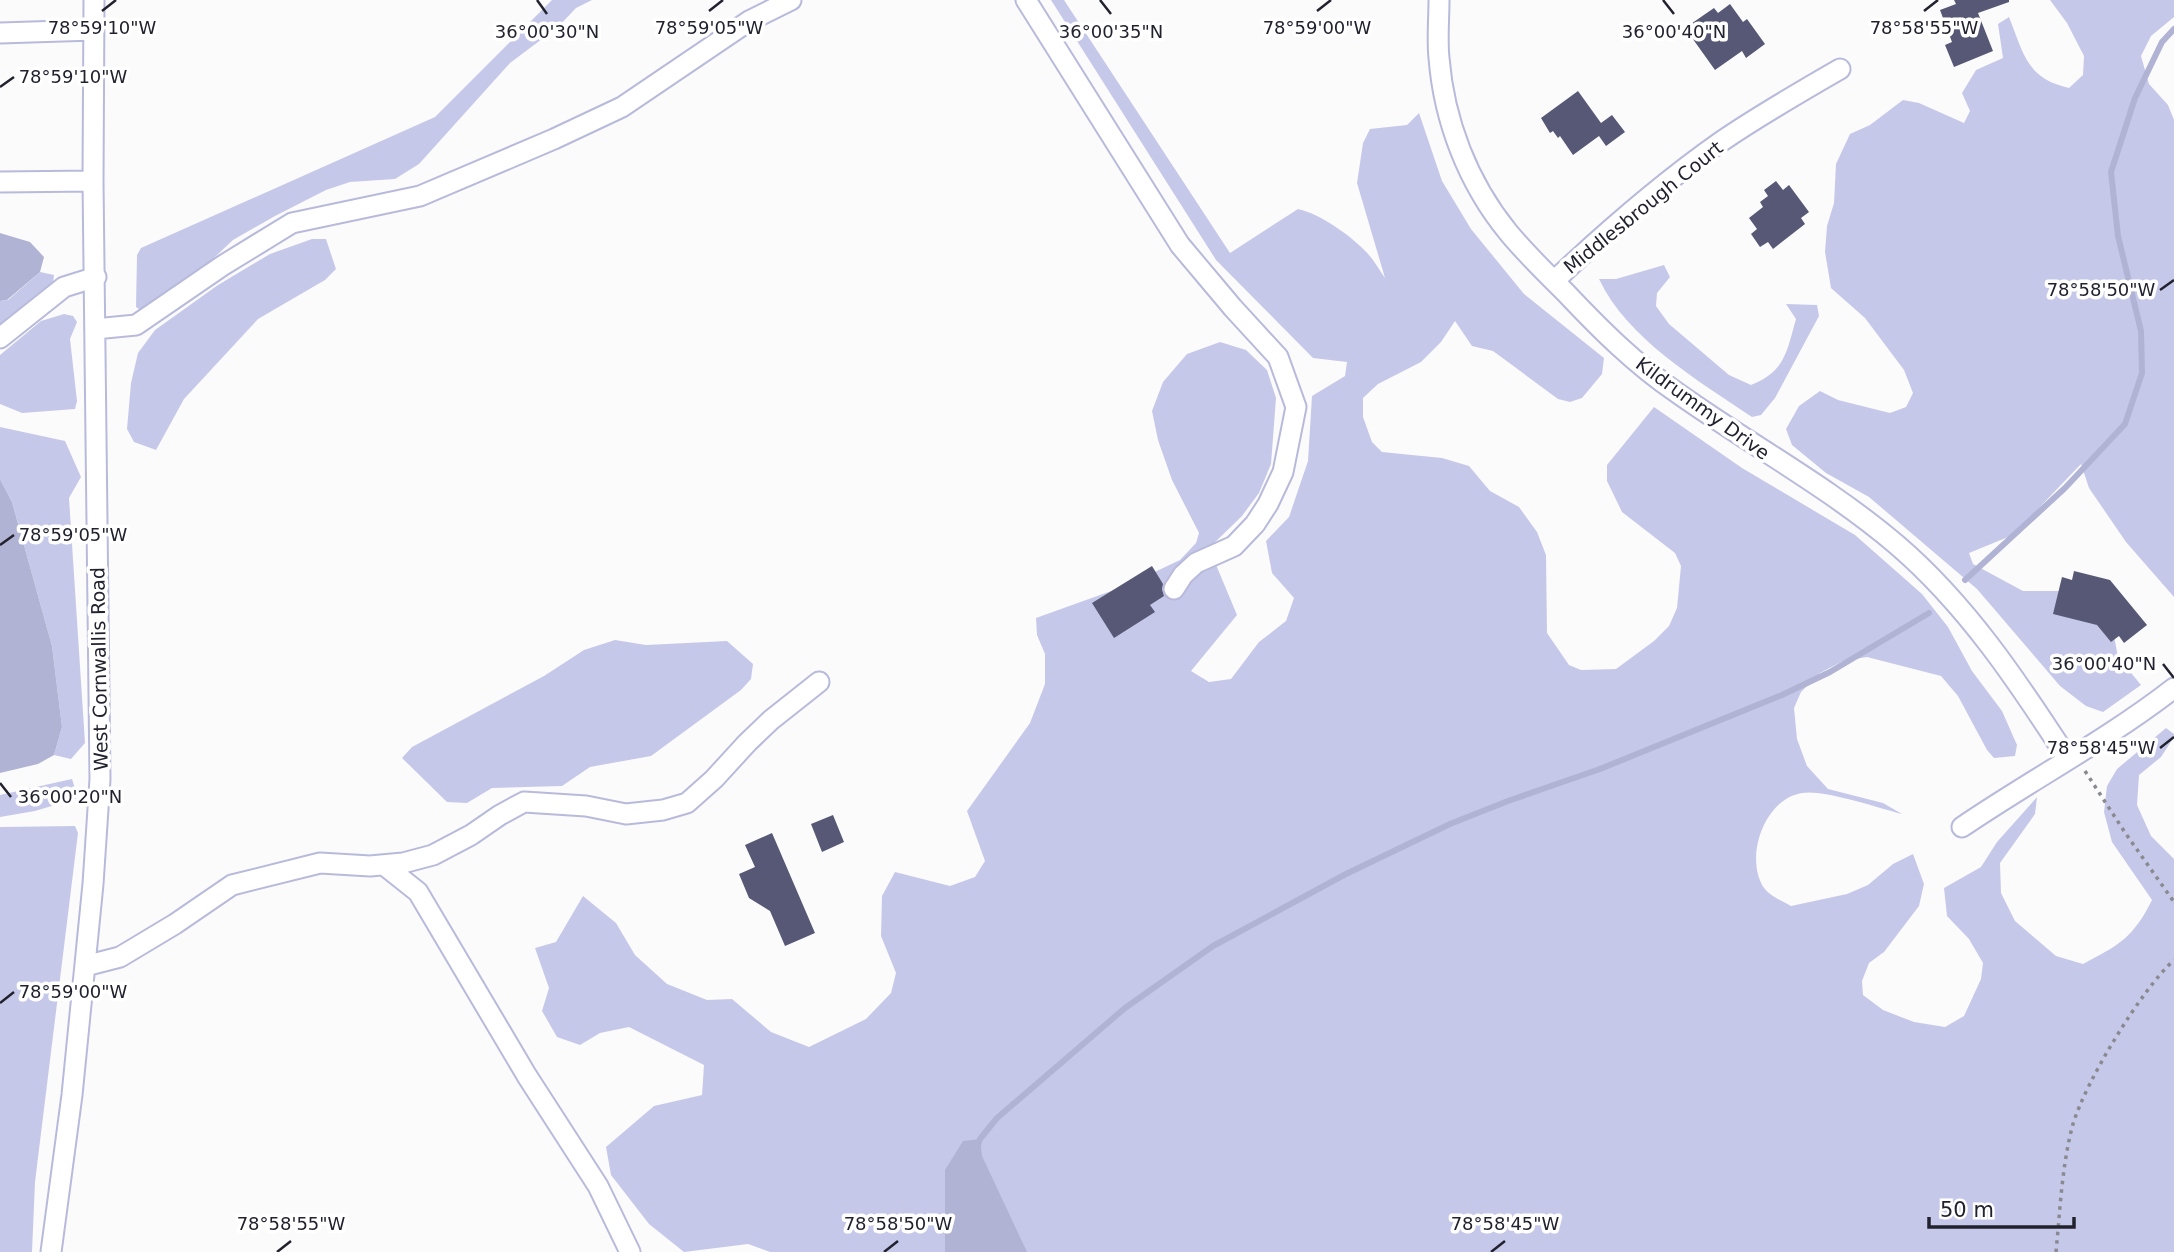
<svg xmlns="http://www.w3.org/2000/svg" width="2174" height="1252" font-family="'DejaVu Sans',sans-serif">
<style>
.forest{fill:#c6c8ea}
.water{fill:#b1b3d4}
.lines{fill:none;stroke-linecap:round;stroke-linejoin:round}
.stream{stroke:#b1b3d4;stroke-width:6}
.building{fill:#575875}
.minor-casing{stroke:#b8badc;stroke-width:23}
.path{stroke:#898990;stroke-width:3.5;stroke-dasharray:3.5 5;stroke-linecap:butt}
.minor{stroke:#fff;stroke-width:19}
.ticks{fill:none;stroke:#22222f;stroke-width:2.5}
.labels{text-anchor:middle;stroke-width:7;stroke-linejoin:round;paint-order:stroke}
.street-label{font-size:19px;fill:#22222f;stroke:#fff}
.ticks-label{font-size:18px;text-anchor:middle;fill:#22222f;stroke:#fff;stroke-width:7;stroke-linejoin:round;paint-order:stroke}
</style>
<rect width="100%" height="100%" fill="#fbfbfb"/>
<path class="forest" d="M552,0H592L576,8L558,27L510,63L419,164L395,179L350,182L326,190L275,216L233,240L198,273L142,311L136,307L137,255L141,248L435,117Z
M1051,0H1064L1230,253L1298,209C1321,214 1353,237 1369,255C1375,262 1380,271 1385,278L1357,183L1363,143L1370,129L1407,125L1419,113L1442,181L1471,229L1524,294L1604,358L1602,374L1582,398L1570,402L1558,399L1493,351L1472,346L1455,321L1441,342L1421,362L1378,384L1363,398V417L1372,442L1382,452L1442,458L1469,466L1490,491L1519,507L1537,532L1546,555L1547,633L1569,665L1581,670L1616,669L1654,641L1669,626L1677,608L1681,566L1675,553L1622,512L1607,481V465L1654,407L1742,468L1855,535L1922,594L1948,627L1972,671L2002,711L2017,745L2015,756L1994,758L1987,750L1958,696L1941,676L1867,657L1843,661L1820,673L1801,692L1794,708L1797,739L1807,766L1828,789L1883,803L1902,814C1879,808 1823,789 1802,793C1764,799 1744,858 1764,888C1770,896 1782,901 1791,906L1847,894L1868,885L1893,864L1913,854L1924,884L1919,906L1884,952L1869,963L1862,981L1863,995L1883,1010L1914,1022L1945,1027L1964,1016L1981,979L1983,963L1969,939L1947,916L1944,888L1981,867L1997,842L2037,797L2035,814L2000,863L2001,893L2015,921L2056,956L2083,964C2119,945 2133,938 2152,900L2112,842L2104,812L2107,786L2117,769L2166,728L2174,734V737L2161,757L2139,775L2137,805L2151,836L2174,859V1252H770L748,1244L684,1252L649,1224L611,1175L606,1147L654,1106L702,1095L704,1065L629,1027L600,1033L580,1045L557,1037L542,1011L549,988L535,948L556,942L583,896L616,923L635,955L667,984L707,1000L732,999L771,1032L809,1047L866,1019L891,993L896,973L881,936L882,896L895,872L950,886L975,877L985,861L967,811L1030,723L1045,684V654L1037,635L1036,618L1125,586L1180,560L1196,543L1199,533L1172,480L1158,440L1152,411L1163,382L1187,354L1220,342L1246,350L1267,370L1276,398L1271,464L1259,493L1242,516L1209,548L1237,615L1191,671L1209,682L1231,679L1259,642L1286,621L1294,598L1272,573L1266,541L1289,517L1308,461L1312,396L1345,376L1347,362L1313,358L1216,260Z
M2050,0H2174V17L2151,36L2141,56L2149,84L2168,105L2174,120V597L2126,542L2089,488L2081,464L2013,535L1969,553L1973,564L2023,591H2062L2114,636L2118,657L2141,685L2103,712L2086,706L2060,686L1977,589L1869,497L1826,473L1792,445L1786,429L1799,406L1820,391L1838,400L1890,413L1906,407L1913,393L1904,370L1865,318L1831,288L1825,252L1827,226L1834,203L1836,164L1850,134L1870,125L1903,100L1919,103L1964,123L1970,111L1962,93L1976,70L2003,58L1998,24L2009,17C2024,54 2026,78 2069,88L2083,75L2084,56L2067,23Z
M312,239H326L336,269L325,280L258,319L184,399L156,450L134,442L127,429L131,383L138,353L155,330L218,285L270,254Z
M1664,265L1670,277L1657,293L1656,306L1669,324L1729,375L1751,385C1785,372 1787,351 1796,319L1786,304L1817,305L1819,316L1775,398L1761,415L1752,417C1699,381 1627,339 1599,279H1616Z
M40,272L54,275L53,284L0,326V301L8,300Z
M64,314L73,316L77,322L70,339L77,401L75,409L22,413L0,404V355L41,321Z
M0,427L65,441L81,477L69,498L85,743L71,759L54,755L62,727L52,646L12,502L0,479Z
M615,640L646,645L727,641L753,664L751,679L741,690L651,756L590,767L562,786L492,788L467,803L447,802L402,758L412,747L544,676L584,650Z
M72,779L78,798L35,811L0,817V795Z
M75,826L78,833L35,1182L32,1252H0V827Z"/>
<path class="water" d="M0,233L30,242L44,257L40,272L7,300L0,301Z
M0,479L12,502L52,646L62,727L54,755L38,764L0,773Z
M980,1139L982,1156L1027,1252H945V1170L963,1141Z"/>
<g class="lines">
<path class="stream" d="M1965,580L2065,488L2125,424L2142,373L2141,331L2118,236L2111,172L2135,98L2162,42L2174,29
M978,1145L980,1139L997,1118L1125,1008L1213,946L1346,874L1450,824L1508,801L1600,769L1782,695L1830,672L1929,613"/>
</g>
<path class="building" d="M1954,0H2009V2L1978,13L1993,51L1954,67L1945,45L1952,42L1940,10L1956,4Z
M1730,4L1743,22L1747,19L1765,44L1746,58L1742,51L1715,70L1685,28L1714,8L1718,13Z
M1578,91L1601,123L1612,115L1625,132L1606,146L1599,136L1573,155L1560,136L1558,138L1553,131L1550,133L1541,118Z
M1776,181L1783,190L1789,185L1809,212L1801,218L1805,224L1773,249L1768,242L1760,247L1751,234L1757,229L1749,218L1763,207L1760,202L1768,196L1764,190Z
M1152,566L1163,584L1162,589L1164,596L1150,605L1155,612L1114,638L1092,603Z
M2074,571L2110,580L2147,625L2124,643L2119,636L2111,642L2097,625L2053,614L2062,577L2072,580Z
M833,815L844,842L822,852L811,824Z
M772,833L815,933L785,946L770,911L749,898L739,874L755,867L745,845Z"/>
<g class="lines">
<g class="minor-casing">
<path id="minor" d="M1026,0L1180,245L1233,308L1278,357L1296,407L1283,472L1268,504L1255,524L1234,546L1196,563L1183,575L1174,589
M1439,0C1439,19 1437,39 1439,58C1444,121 1468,183 1508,232C1526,254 1546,273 1566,293C1600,329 1635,364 1676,392C1749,444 1829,487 1897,545C1967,605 2018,682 2068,759
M0,33L94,30
M0,182L93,181
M1554,281C1607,231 1662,183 1722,141C1760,115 1800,92 1840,69
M95,329L136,325L222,266L292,223L420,196L554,139L622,107L749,21L791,0
M0,338L64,287L96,277
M1962,827C2031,780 2107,740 2174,688
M384,865L418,892L527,1076L598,1186L630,1252
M85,966L120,957L175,924L232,885L320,863L370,866L403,863L433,855L471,835L500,815L524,802L586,806L626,814L663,810L687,803L714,779L747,743L771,720L819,682
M51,1252L72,1095L93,884L100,779L93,181L94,0"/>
</g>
<path class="path" d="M2085,771L2126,834L2174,902
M2056,1252C2060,1211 2062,1164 2073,1124C2086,1081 2141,990 2174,960"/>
<use href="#minor" class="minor"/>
</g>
<path class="ticks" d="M537,0L547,14M1100,0L1111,14M1663,0L1674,14M102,11L116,0M709,11L723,0M1317,11L1331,0M1924,11L1938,0M0,87L14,77M2160,290L2174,280M0,545L14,535M2163,664L2174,678M2160,748L2174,737M0,783L11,797M0,1003L14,992M277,1252L291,1241M884,1252L898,1241M1491,1252L1505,1241"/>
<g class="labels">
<g class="street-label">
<text transform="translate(1643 207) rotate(-39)" y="7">Middlesbrough Court</text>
<text transform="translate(1703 408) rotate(36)" y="7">Kildrummy Drive</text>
<text transform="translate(99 669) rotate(-91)" y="7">West Cornwallis Road</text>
</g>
</g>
<g class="ticks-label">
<text x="102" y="34">78°59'10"W</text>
<text x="1317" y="34">78°59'00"W</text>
<text x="1924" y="34">78°58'55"W</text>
<text x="709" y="34">78°59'05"W</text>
<text x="547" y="38">36°00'30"N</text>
<text x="1111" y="38">36°00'35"N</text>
<text x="1674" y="38">36°00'40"N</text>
<text x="73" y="83">78°59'10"W</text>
<text x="2101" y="296">78°58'50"W</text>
<text x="73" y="541">78°59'05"W</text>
<text x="2104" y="670">36°00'40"N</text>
<text x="2101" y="754">78°58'45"W</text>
<text x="70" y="803">36°00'20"N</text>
<text x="73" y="998">78°59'00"W</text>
<text x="291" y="1230">78°58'55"W</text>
<text x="898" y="1230">78°58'50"W</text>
<text x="1505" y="1230">78°58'45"W</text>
</g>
<path d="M1929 1217v10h145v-10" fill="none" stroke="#22222f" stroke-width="3.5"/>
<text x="1940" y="1217" font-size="21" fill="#22222f" stroke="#ffffff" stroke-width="5" paint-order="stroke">50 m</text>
</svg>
